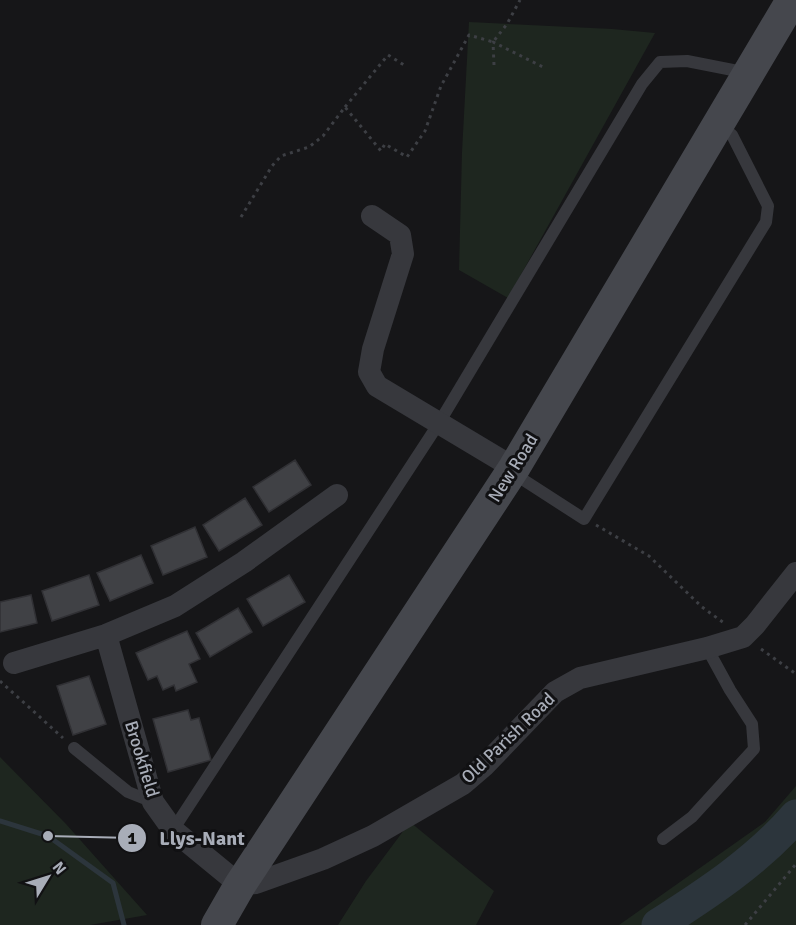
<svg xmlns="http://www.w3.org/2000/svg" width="796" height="925" font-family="Signika,sans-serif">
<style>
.green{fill:#1e261f}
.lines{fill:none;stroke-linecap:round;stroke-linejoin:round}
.stream{stroke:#2c353c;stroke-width:5}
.river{stroke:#2c353c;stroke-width:33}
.building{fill:#404145;stroke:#303034;stroke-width:1.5}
.path{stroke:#3d3f44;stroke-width:3;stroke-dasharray:3 4.5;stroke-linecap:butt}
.lane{stroke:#37383d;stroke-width:12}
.street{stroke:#37383d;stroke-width:22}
.secondary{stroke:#45474d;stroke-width:32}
.labels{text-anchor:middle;stroke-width:6;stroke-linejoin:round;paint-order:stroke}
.street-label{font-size:18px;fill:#a8adb8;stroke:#111113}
.leader{fill:none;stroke:#a8adb8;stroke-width:2}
.callout-dot{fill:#a8adb8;stroke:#111113;stroke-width:2}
.mark-label{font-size:18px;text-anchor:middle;font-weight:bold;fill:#111}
.callout-label{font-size:20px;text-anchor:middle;font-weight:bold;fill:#a8adb8;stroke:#111113;stroke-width:6;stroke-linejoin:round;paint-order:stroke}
</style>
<rect width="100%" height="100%" fill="#161618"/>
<path class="green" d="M469,22L612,29L655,33L508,298L459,270L462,152Z
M0,757L66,824L147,915L90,925H0Z
M796,786V925H619L765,822Z
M410,822L494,891L476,925H338L366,881Z"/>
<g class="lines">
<path class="stream" d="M0,821L48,836L113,883L124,925"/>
<path class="river" d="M658,925C708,893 757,861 796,816"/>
</g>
<path class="building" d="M295,460L311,485L269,512L253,487Z
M245,498L262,525L219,551L203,525Z
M195,527L207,557L163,575L151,546Z
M141,555L153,583L110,601L97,573Z
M89,575L99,605L52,621L42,591Z
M289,575L305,602L263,626L247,599Z
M31,595L37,623L0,632V602Z
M238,608L252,632L210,657L196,633Z
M187,631L200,659L189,664L197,682L176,691L174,685L163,690L157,676L148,680L136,653Z
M89,676L106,724L73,735L57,686Z
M188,710L191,720L199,718L211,760L168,772L153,719Z"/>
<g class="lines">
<path class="path" d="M494,65L493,42L543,67
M345,107L388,55L404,65
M241,217L272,166L281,156L309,147L323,136L345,107L381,151L385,144L407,157L425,131L441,86L469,35L493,42L507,24L520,0
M596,525L649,556L702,607L724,623
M761,649L796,674
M0,681L63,738
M745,925L796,864"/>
<path class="lane" d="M514,469L522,479L584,519L766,222L768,206L732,135L719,125
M74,748L128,792L153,802
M173,830L439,423L642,84L660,62L687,61L748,73
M663,839L692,817L754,749L752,724L730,690L707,648"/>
<path class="street" d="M372,216L400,235L403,254L373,349L369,372L377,386L514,468
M106,635L153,802L173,830L240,885L256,883L323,859L373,836L463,784L484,766L555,692L580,678L707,648L743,637L755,625L796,573
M14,663L106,635L175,606L244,562L337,495"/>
<path class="secondary" d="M217,925L240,885L514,468L792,0"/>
</g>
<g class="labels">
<g class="street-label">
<text transform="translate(513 468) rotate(-58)" y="6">New Road</text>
<text transform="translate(508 738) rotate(-44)" y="6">Old Parish Road</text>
<text transform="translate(142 759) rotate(73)" y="6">Brookfield</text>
</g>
</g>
<path class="leader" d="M48 836L132 838"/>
<g class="callout-dot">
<circle cx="48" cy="836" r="6"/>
<circle cx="132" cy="838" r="15"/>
</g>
<g class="mark-label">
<text x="132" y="844">1</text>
</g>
<g class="callout-label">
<text x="202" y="845">Llys-Nant</text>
</g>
<g transform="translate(48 877) rotate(52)" stroke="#111113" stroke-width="4.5" paint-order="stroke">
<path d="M0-4.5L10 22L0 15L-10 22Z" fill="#a8adb8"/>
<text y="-9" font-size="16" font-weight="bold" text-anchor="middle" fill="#a8adb8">N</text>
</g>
</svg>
